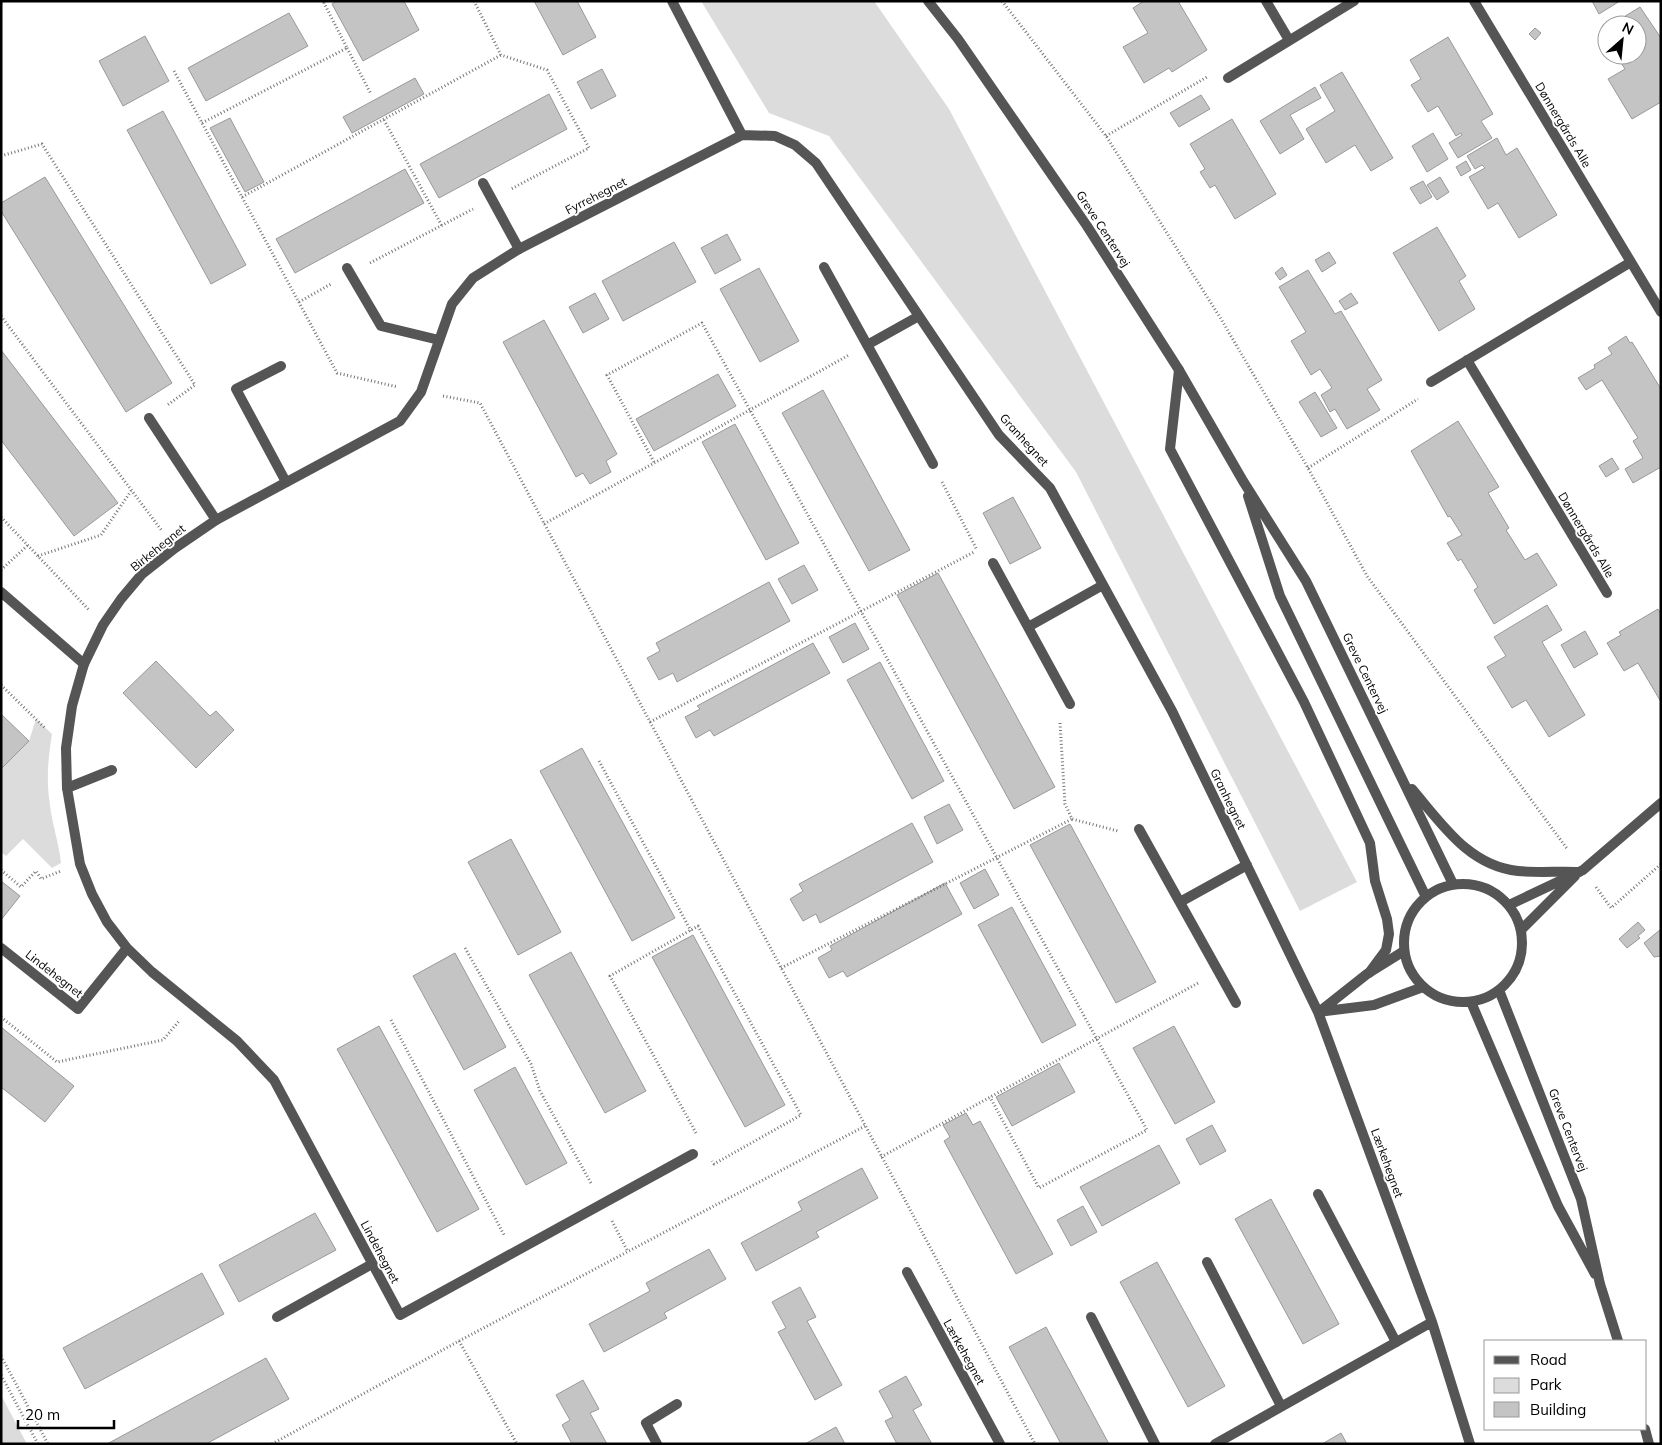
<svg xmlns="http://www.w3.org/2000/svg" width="1662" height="1445" font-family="Mulish,sans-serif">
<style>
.green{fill:#dcdcdc}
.building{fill:#c4c4c4;stroke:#999}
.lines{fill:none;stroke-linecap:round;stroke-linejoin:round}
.path{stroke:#777;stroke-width:3;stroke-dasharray:1 2.5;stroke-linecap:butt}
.service{stroke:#555;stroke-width:10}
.minor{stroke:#555;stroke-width:10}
.tertiary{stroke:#555;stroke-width:10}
.labels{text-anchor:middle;stroke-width:4;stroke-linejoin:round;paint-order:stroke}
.street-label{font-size:12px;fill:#000;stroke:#fff}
</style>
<rect width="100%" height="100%" fill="#fff"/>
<path class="green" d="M701,1H874L949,109L1357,882L1300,911L1076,472L829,136L769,113Z
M36,719L52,734C48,759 46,780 50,805C52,824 59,843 61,863L52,868L23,839L6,856L1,852V769L29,741Z
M1,1395L27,1444H1Z"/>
<path class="building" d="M337,1H404L419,30L363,61L332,4Z
M534,1H577L596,37L563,55Z
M1144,1H1178L1207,50L1172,72L1169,68L1144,83L1123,47L1148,33L1133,8Z
M1592,1H1620L1599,14Z
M1640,7L1661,38V102L1632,119L1608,79L1625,69L1616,55H1637V25H1615L1614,23Z
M289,13L308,46L206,101L188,68Z
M1535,28L1541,33L1535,40L1529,34Z
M145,36L169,81L123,106L99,61Z
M1448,37L1493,114L1481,121L1492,138L1458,158L1449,143L1462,135L1461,133L1456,136L1438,106L1428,112L1411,85L1421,79L1410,60Z
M602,69L616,96L591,109L577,82Z
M1342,72L1393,158L1371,171L1355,145L1326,163L1306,129L1335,111L1320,85Z
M415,78L424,94L352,133L343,117Z
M1315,87L1321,98L1290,115L1304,139L1280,154L1260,121Z
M549,94L567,129L439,198L420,164Z
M1201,95L1210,109L1179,127L1170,113Z
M163,111L246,265L211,284L127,130Z
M230,118L264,182L245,192L210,128Z
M1232,119L1276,194L1235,219L1215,185L1210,188L1200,172L1205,169L1190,144Z
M1433,133L1448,159L1427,172L1412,146Z
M1497,138L1506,155L1517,148L1557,215L1519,238L1498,203L1488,209L1469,177L1485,168L1482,165L1475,169L1467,156Z
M1466,161L1471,170L1461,176L1456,167Z
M405,169L424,203L295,273L276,239Z
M45,177L172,383L126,412L1,211V203Z
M1440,177L1449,192L1437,200L1427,185Z
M1423,181L1432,197L1420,204L1410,188Z
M1437,227L1466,276L1459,281L1475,309L1439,331L1393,253Z
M727,234L741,260L715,274L701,248Z
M674,242L696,282L623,321L602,281Z
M1329,252L1336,263L1322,272L1315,260Z
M1282,267L1287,275L1280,280L1275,273Z
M759,268L799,341L760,362L720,289Z
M1308,270L1335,314L1341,311L1382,380L1367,389L1380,410L1347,429L1335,409L1330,412L1321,395L1332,388L1320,369L1311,375L1291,341L1306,332L1279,287Z
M595,293L609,319L583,333L569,307Z
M1351,293L1358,303L1345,310L1339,301Z
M544,320L617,454L606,461L611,472L590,484L583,473L576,477L503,342Z
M1626,336L1630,343L1632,342L1661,389V467L1633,483L1625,469L1643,458L1633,441L1638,438L1602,380L1586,390L1578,378L1595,368L1594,365L1612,354L1608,348Z
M1,350L118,503L74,536L1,440Z
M718,374L736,406L654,451L636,419Z
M823,390L910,550L869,571L782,413Z
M1315,392L1337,428L1321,437L1299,402Z
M1458,421L1499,487L1488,493L1509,528L1506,530L1525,560L1537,553L1557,585L1494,624L1474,590L1478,587L1461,559L1458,561L1447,543L1462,535L1450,516L1448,517L1411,451Z
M735,424L799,543L766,560L702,442Z
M1612,458L1619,469L1606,477L1599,466Z
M1013,497L1041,548L1010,564L983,513Z
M804,565L818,590L792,604L778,579Z
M938,573L1055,787L1014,809L897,595Z
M769,582L790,621L677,682L673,673L659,680L647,658L660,651L656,643Z
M1547,605L1562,630L1542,642L1585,715L1549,737L1526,700L1512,708L1487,667L1506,656L1494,637Z
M1658,609L1661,614V702L1638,663L1624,671L1607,643L1621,635L1619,632Z
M855,623L869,649L843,663L829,637Z
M1585,631L1598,654L1574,668L1561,645Z
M813,643L830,673L714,736L710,730L696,738L685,717L700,709L697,706Z
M156,661L210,716L216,711L234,730L196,768L123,693Z
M880,662L944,781L912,799L847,680Z
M1,714L29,741L1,769Z
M582,748L675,918L632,941L540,771Z
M949,804L963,830L937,844L924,817Z
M912,823L933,862L820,923L816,914L803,921L790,899L803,891L799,884Z
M1070,824L1156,982L1116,1003L1030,845Z
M511,839L561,932L518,955L468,862Z
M985,869L999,895L974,909L960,883Z
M1,881L20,896L1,920Z
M945,883L962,914L847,977L843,971L829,978L818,958L832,950L830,946Z
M1012,907L1076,1025L1042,1043L978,925Z
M1638,922L1645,930L1638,936L1640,938L1627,948L1619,939Z
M1661,929V956L1654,957L1644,943Z
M693,935L785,1105L745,1127L652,957Z
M571,952L646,1091L605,1113L529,975Z
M455,953L506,1047L464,1070L413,976Z
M379,1026L479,1209L437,1232L337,1049Z
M1174,1026L1215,1102L1175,1124L1133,1048Z
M1,1027L74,1086L45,1122L1,1087Z
M1059,1063L1075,1092L1012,1126L996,1097Z
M515,1067L567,1163L526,1185L474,1090Z
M966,1113L973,1125L980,1121L1053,1254L1016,1274L944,1141L950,1137L943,1125Z
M1212,1125L1226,1151L1200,1165L1186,1139Z
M1159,1145L1180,1183L1102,1226L1080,1187Z
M862,1168L878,1198L816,1232L819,1237L756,1271L741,1243L802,1210L798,1202Z
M1271,1199L1339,1324L1303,1344L1235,1219Z
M1083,1206L1097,1232L1071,1246L1057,1220Z
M315,1213L336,1250L239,1302L219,1265Z
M709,1249L726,1279L664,1313L667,1318L604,1352L589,1324L650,1291L646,1283Z
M1157,1262L1225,1386L1188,1407L1120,1282Z
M202,1273L224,1314L85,1389L63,1348Z
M800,1287L816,1317L807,1321L842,1385L815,1400L778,1332L786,1328L772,1302Z
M1046,1327L1109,1444H1061L1009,1347Z
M266,1358L289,1399L206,1444H107Z
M906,1376L922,1405L913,1410L932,1444H897L885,1421L893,1417L879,1391Z
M583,1380L599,1409L590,1413L607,1444H572L562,1425L570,1420L556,1395Z
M836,1427L845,1444H805Z
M1341,1433L1347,1444H1322Z"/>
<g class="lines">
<path class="path" d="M474,1L501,55L547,70L589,148L511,189
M1002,1L1106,136L1221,319L1308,468L1367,576L1568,850
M1,4L3,1
M347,48L371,94
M174,71L337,373L398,387
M384,120L442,226
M202,123L347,48L324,3L326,1
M1106,136L1207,77
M1,156L42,144L195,385L166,406
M242,197L501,55
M370,263L473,209
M299,302L331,284
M1,316L162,531
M443,396L480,403L1035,1444
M654,462L607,375L702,323L1147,1130L1039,1188L990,1097
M1308,468L1418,399
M942,482L977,550
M1,517L89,610
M544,524L849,355
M38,556L101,535L131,491
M1,570L28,545
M1,685L46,729
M650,722L974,552
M1060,723L1065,804L1072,819L1118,831
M599,761L691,931
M1,870L21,887L36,871L41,879L61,871
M1596,887L1611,908L1661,864
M465,948L531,1064L540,1091L592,1185
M781,968L1072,819
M1,1017L57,1062L163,1040L179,1021
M391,1020L504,1235
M696,1133L610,976L698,926L801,1115L714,1164L712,1161
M881,1157L1200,982
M612,1221L628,1252
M459,1341L517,1444
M1,1356L48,1444
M1,1375L38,1444
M272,1444L459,1341L865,1126"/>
<path class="service" d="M483,183L519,249
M347,268L381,326L439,340
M281,366L236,389L286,482
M1179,370L1170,449L1304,702L1370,843L1375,881L1387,919L1389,934L1386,950L1369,973
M149,418L216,520
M1,592L84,664
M67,788L112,770
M1318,1194L1396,1342
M277,1317L372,1264"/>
<path class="minor" d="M672,1L742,135L519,249L473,278L452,304L421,392L400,421L216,520L175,548L142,574L121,599L103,625L84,664L72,706L66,748L67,788L80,864L92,894L107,922L127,948L152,972L237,1041L274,1080L400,1315L693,1154
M1266,1L1289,40
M1474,1L1661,312
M1228,78L1354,1
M742,135L775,136L795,145L816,163L999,435L1050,488L1172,711L1318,1012L1432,1322L1470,1444
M824,267L933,464
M867,345L919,316
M1467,360L1607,593
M1431,382L1631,262
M993,563L1070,704
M1028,627L1103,585
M1139,829L1236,1003
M1180,902L1247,865
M1509,905L1583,870L1661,803
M1521,930L1575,876
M1,948L78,1009L127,948
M1318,1012L1374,1005L1423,987
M1319,1012L1367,974L1404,951
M1207,1262L1281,1406
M907,1272L1000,1444
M1091,1317L1155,1444
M657,1444L646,1423L677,1404
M1215,1444L1432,1322"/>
<path class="tertiary" d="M928,1L958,39L1087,226L1179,370L1243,481L1306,581L1453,884
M1248,496L1280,596L1426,897
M1412,789C1442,824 1469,866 1518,871C1538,873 1559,871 1579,872
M1404 943a59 59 0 1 1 118 0a59 59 0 1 1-118 0Z
M1499,990L1581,1199L1600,1284L1618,1341
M1471,1002L1558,1206L1595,1274
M1645,1429L1649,1444"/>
</g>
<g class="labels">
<g class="street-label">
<text transform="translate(1563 125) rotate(59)" y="4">Dønnergårds Alle</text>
<text transform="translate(596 196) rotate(-27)" y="4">Fyrrehegnet</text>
<text transform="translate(1103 229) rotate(57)" y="4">Greve Centervej</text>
<text transform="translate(1024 440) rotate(48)" y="4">Granhegnet</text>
<text transform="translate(1586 535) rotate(59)" y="4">Dønnergårds Alle</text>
<text transform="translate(158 548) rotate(-39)" y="4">Birkehegnet</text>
<text transform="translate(1365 673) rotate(64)" y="4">Greve Centervej</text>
<text transform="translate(1228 799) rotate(64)" y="4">Granhegnet</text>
<text transform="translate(54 974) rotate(38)" y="4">Lindehegnet</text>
<text transform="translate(1568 1130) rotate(69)" y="4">Greve Centervej</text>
<text transform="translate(1387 1163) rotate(70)" y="4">Lærkehegnet</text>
<text transform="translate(380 1252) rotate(62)" y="4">Lindehegnet</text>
<text transform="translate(964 1352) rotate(61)" y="4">Lærkehegnet</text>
</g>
</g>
<rect width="1662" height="1445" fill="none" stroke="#000000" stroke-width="5"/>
<rect x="1484" y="1340" width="162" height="90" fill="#ffffff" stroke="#999999"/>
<rect x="1494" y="1356" width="25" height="8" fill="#555555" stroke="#999999"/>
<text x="1530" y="1365" font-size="15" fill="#000000">Road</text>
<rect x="1494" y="1378" width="25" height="15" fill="#dcdcdc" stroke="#999999"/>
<text x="1530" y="1390" font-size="15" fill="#000000">Park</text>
<rect x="1494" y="1402" width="25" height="15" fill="#c4c4c4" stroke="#999999"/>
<text x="1530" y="1415" font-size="15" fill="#000000">Building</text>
<g transform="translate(1622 40) rotate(27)"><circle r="24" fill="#ffffff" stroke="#999999"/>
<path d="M0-4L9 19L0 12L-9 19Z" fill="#000000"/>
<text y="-8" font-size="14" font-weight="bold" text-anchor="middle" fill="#000000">N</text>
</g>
<path d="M18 1420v8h96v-8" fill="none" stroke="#000000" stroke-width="2.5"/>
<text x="25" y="1420" font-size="15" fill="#000000" stroke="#ffffff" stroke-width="4" paint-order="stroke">20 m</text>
</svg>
